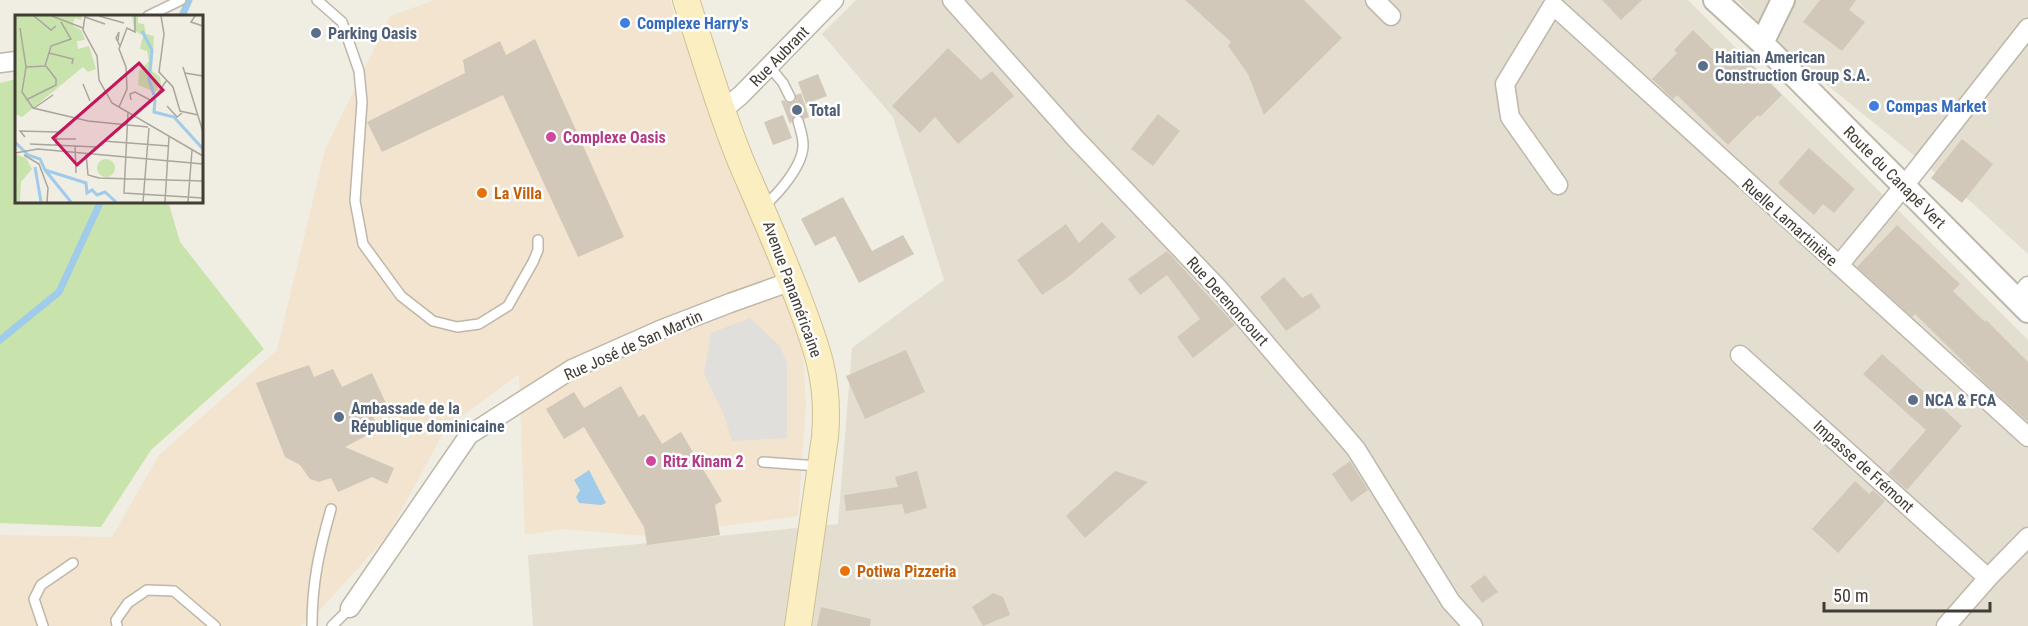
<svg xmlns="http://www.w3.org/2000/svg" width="2028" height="626" font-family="'Roboto Condensed',sans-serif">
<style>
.residential{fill:#e4ded1}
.commercial{fill:#f2e4ce}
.green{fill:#c9e3ad}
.parking{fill:#e1dfdb}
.water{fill:#a1cbeb}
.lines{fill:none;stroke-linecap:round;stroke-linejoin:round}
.stream{stroke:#a1cbeb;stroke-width:7}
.building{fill:#d1c8b9}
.service-casing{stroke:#beb7a9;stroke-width:12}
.minor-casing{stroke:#beb7a9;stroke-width:21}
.tertiary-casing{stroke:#beb7a9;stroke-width:26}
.secondary-casing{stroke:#cec095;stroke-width:28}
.service{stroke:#fff;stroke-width:9}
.minor{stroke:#fff;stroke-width:18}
.tertiary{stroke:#fff;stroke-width:22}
.secondary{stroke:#fbefc2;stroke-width:26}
.shop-dot{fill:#3f7fe0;stroke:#fff;stroke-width:2}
.service-dot{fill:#5c6f8a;stroke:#fff;stroke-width:2}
.hotel-dot{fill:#d1479c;stroke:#fff;stroke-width:2}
.food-dot{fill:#e8710a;stroke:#fff;stroke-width:2}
.labels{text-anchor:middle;stroke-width:5;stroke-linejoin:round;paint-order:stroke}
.shop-label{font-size:16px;font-weight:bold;fill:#366cbe;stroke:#fff;text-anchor:start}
.service-label{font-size:16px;font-weight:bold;fill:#4e5e75;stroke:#fff;text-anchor:start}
.street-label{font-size:16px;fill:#413c34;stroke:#fff}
.hotel-label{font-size:16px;font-weight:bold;fill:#b23c85;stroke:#fff;text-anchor:start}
.food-label{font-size:16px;font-weight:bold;fill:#c56008;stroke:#fff;text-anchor:start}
.inset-river{fill:none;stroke:#a1cbeb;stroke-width:3}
.inset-road{fill:none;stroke:#aaa69d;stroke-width:1.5}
.view{fill:#c2185b;fill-opacity:0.15;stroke:#c2185b;stroke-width:3}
.inset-edge{fill:none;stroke:#413c34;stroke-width:3}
</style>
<rect width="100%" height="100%" fill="#f0ede3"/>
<path class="residential" d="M856,0H1688L2028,340V626H533L528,555L838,524L852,348L944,280L893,117L822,34Z
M1737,0H2028V254L1970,201L1799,62Z"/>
<path class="commercial" d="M435,0H670L674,14L739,176L800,303L806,403L798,516L648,536L562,529L525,535L519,374L446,428L388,535L320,610L301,626H0V535L112,537L159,455L277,350L325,150L390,16Z"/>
<path class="green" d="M16,79V201H168L180,242L264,349L151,450L101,527L0,523V83Z"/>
<path class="parking" d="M750,318L780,346L787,363V438L732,441L724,415L704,374L711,333Z"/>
<path class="water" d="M589,470L606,503L601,505L579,503L576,497L580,490L574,480Z"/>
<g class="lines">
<path class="stream" d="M182,16L189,0
M0,340L59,292L101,201"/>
</g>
<path class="building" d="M1185,0H1304L1342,38L1264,115L1248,74L1228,46L1231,42Z
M1602,0H1642L1621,20Z
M1820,0H1856L1849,10L1865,22L1842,51L1803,22Z
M1693,30L1730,67L1742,55L1782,95L1760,117L1758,115L1728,145L1677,95L1673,99L1652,79L1677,53L1674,50Z
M535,39L624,237L578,257L503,95L382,152L367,122L465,73L463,60L500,41L506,55Z
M948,48L981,80L992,71L1014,96L958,144L935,117L920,133L892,106Z
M818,74L827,96L806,104L798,82Z
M801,93L809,117L804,119L800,115H796L790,124L781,101L784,100L787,103H792L796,100V95Z
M1158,114L1180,131L1153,166L1131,149Z
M783,115L792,138L773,145L764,122Z
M1962,139L1993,164L1962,203L1931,178Z
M1809,148L1855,189L1834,213L1823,204L1814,215L1778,183Z
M843,197L872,251L903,235L914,254L859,283L835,236L815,246L801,219Z
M1102,222L1116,237L1067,278L1042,295L1017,260L1066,224L1079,243Z
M1897,225L1960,284L1953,291L1985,322L1986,320L2028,362V422L1988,386L1915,314L1912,317L1857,267Z
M1167,251L1235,325L1193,358L1177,337L1200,319L1167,275L1140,295L1128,279Z
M1284,277L1302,298L1311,293L1321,307L1286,331L1260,297Z
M906,350L925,392L865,419L846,376Z
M1882,354L1962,426L1907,490L1888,473L1926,430L1863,374Z
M309,365L314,377L333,369L342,387L372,373L389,410L373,417L379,429L345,447L394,468L387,484L372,477L338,492L331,478L319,482L310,479L300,465L285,457L256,383Z
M621,386L639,417L644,414L662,444L681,432L722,501L715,505L720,535L647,545L644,527L584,427L564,439L546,409L574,392L584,408Z
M1350,461L1368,490L1351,502L1332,474Z
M917,471L927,508L905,514L902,504L846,511L844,495L898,487L895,477Z
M1115,471L1148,482L1085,538L1066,516Z
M1855,481L1869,494L1873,490L1885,501L1838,553L1812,529Z
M1485,575L1498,592L1482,603L1470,586Z
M993,593L1003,597L1010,615L983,626L972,607Z
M821,607L871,619L870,626H817Z"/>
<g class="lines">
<g class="service-casing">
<path id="service" d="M317,0L342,22L359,71L362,102L355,201L363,244L401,296L433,321L457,327L479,324L508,306L533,262L538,250V240
M148,16L181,0
M769,66L783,83L790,97
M763,207C778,194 804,165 803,144C803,137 800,128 798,121
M763,462L818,466
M43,626L34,599L41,585L73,563
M117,626L116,620L128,603L147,590L174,591L215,626
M312,626C312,583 319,551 331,509
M332,626L350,608"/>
</g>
<g class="minor-casing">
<path id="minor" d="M952,0L1075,138L1219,289L1356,449L1451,602L1473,626
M1375,0L1391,16
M0,63L16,61
M722,111L741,95L834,0
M1558,185L1510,117L1505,84L1553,5L2028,437
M1839,265L1904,186L2028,28
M2017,300L2028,286
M1740,355L1988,578
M350,608L469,435L572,369L660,330L730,303L792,281
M1946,626L1988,578L2028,537"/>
</g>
<g class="tertiary-casing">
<path id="tertiary" d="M1715,0L1762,43L2028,311
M1762,43L1783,0"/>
</g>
<g class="secondary-casing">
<path id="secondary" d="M686,0C704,55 720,111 742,164C761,208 780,251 797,295C817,347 830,381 825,437L798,626"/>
</g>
<use href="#service" class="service"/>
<use href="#minor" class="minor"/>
<use href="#tertiary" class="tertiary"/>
<use href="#secondary" class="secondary"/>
</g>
<g class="shop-dot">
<circle cx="625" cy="23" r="6"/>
<circle cx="1874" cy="106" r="6"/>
</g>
<g class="service-dot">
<circle cx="316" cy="33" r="6"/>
<circle cx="1703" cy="66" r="6"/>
<circle cx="797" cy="110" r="6"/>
<circle cx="1913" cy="400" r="6"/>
<circle cx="339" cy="417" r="6"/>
</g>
<g class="hotel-dot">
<circle cx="551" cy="137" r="6"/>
<circle cx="651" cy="461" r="6"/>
</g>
<g class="food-dot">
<circle cx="482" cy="193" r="6"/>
<circle cx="845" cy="571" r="6"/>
</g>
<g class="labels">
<g class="shop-label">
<text x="637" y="29">Complexe Harry's</text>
<text x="1886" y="112">Compas Market</text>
</g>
<g class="service-label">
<text x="328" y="39">Parking Oasis</text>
<text x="1715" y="63">Haitian American<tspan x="1715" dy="18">Construction Group S.A.</tspan></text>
<text x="809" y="116">Total</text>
<text x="1925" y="406">NCA &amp; FCA</text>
<text x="351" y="414">Ambassade de la<tspan x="351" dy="18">République dominicaine</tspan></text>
</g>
<g class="street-label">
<text transform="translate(779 56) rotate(-46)" y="6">Rue Aubrant</text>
<text transform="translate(1895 177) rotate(45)" y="6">Route du Canapé Vert</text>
<text transform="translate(1790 222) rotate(42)" y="6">Ruelle Lamartinière</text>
<text transform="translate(793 289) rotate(70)" y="6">Avenue Panaméricaine</text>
<text transform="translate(1228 301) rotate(48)" y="6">Rue Derenoncourt</text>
<text transform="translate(633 345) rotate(-24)" y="6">Rue José de San Martin</text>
<text transform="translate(1864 466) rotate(42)" y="6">Impasse de Frémont</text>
</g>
<g class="hotel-label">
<text x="563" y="143">Complexe Oasis</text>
<text x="663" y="467">Ritz Kinam 2</text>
</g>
<g class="food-label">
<text x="494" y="199">La Villa</text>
<text x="857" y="577">Potiwa Pizzeria</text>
</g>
</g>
<g transform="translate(15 15)">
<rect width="188" height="188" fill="#f0ede3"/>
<path d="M0,1H67L66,5L60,3L57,10L66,15L70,25L62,26L63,34L74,31L81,54L73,57L68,52L7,102L0,99ZM117,1H129L123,2V8L129,9L131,19L139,21L137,56L145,62L146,69L140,77L123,70L124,56L134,46L132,36L125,34L128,21L119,15ZM0,139L11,143L17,154L6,167L5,187H0ZM82 153a9 9 0 1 1 18 0a9 9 0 1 1-18 0Z" fill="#c9e3ad"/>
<path class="inset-river" d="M127,16L137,35L134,65L139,80M140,84L139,97L159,102L188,134M0,127L13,140L25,144L30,155L71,168L72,178L77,175L82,180L90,177L101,187M20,152L26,187M30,155L56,187"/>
<path class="inset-road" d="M19,1L36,15L41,11M37,1L68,13M70,1L68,15L82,41L84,65L97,88L188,141M84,1L109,8M146,1L149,19L144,57L158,72L165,96L183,100M180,1L176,7L188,11M70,2L90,9M5,13L11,52L7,77L18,93L73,106L133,112M103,26L104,17L101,23L105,31M34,38L58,44L57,49M11,52L30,51L36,31L56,24L46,7M168,52L188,117M170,58L188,61M68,69L75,86M11,85L41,70V64L31,51M116,85L115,79L120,77L137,86L152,65M152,91L162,102L167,98M104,92L112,74L111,52L104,34L112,13L120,17V1M19,93L38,80M113,97L109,178L188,183M10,122L5,116L42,117L41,131M42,124H61M88,126L154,131M15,129L82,132M60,131L61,158M0,138L23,134L188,149M71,138L73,160L84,163L188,166M9,140L24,149L33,173L32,187M128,187L134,113M150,187L154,122M173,187L177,135"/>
<path class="view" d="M124,48L148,75L62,150L38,123Z"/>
<rect width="188" height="188" class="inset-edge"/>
</g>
<path d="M1824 602v9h166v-9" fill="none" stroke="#413c34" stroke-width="3"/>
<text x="1833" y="602" font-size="18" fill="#413c34" stroke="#ffffff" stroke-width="4.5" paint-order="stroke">50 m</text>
</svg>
